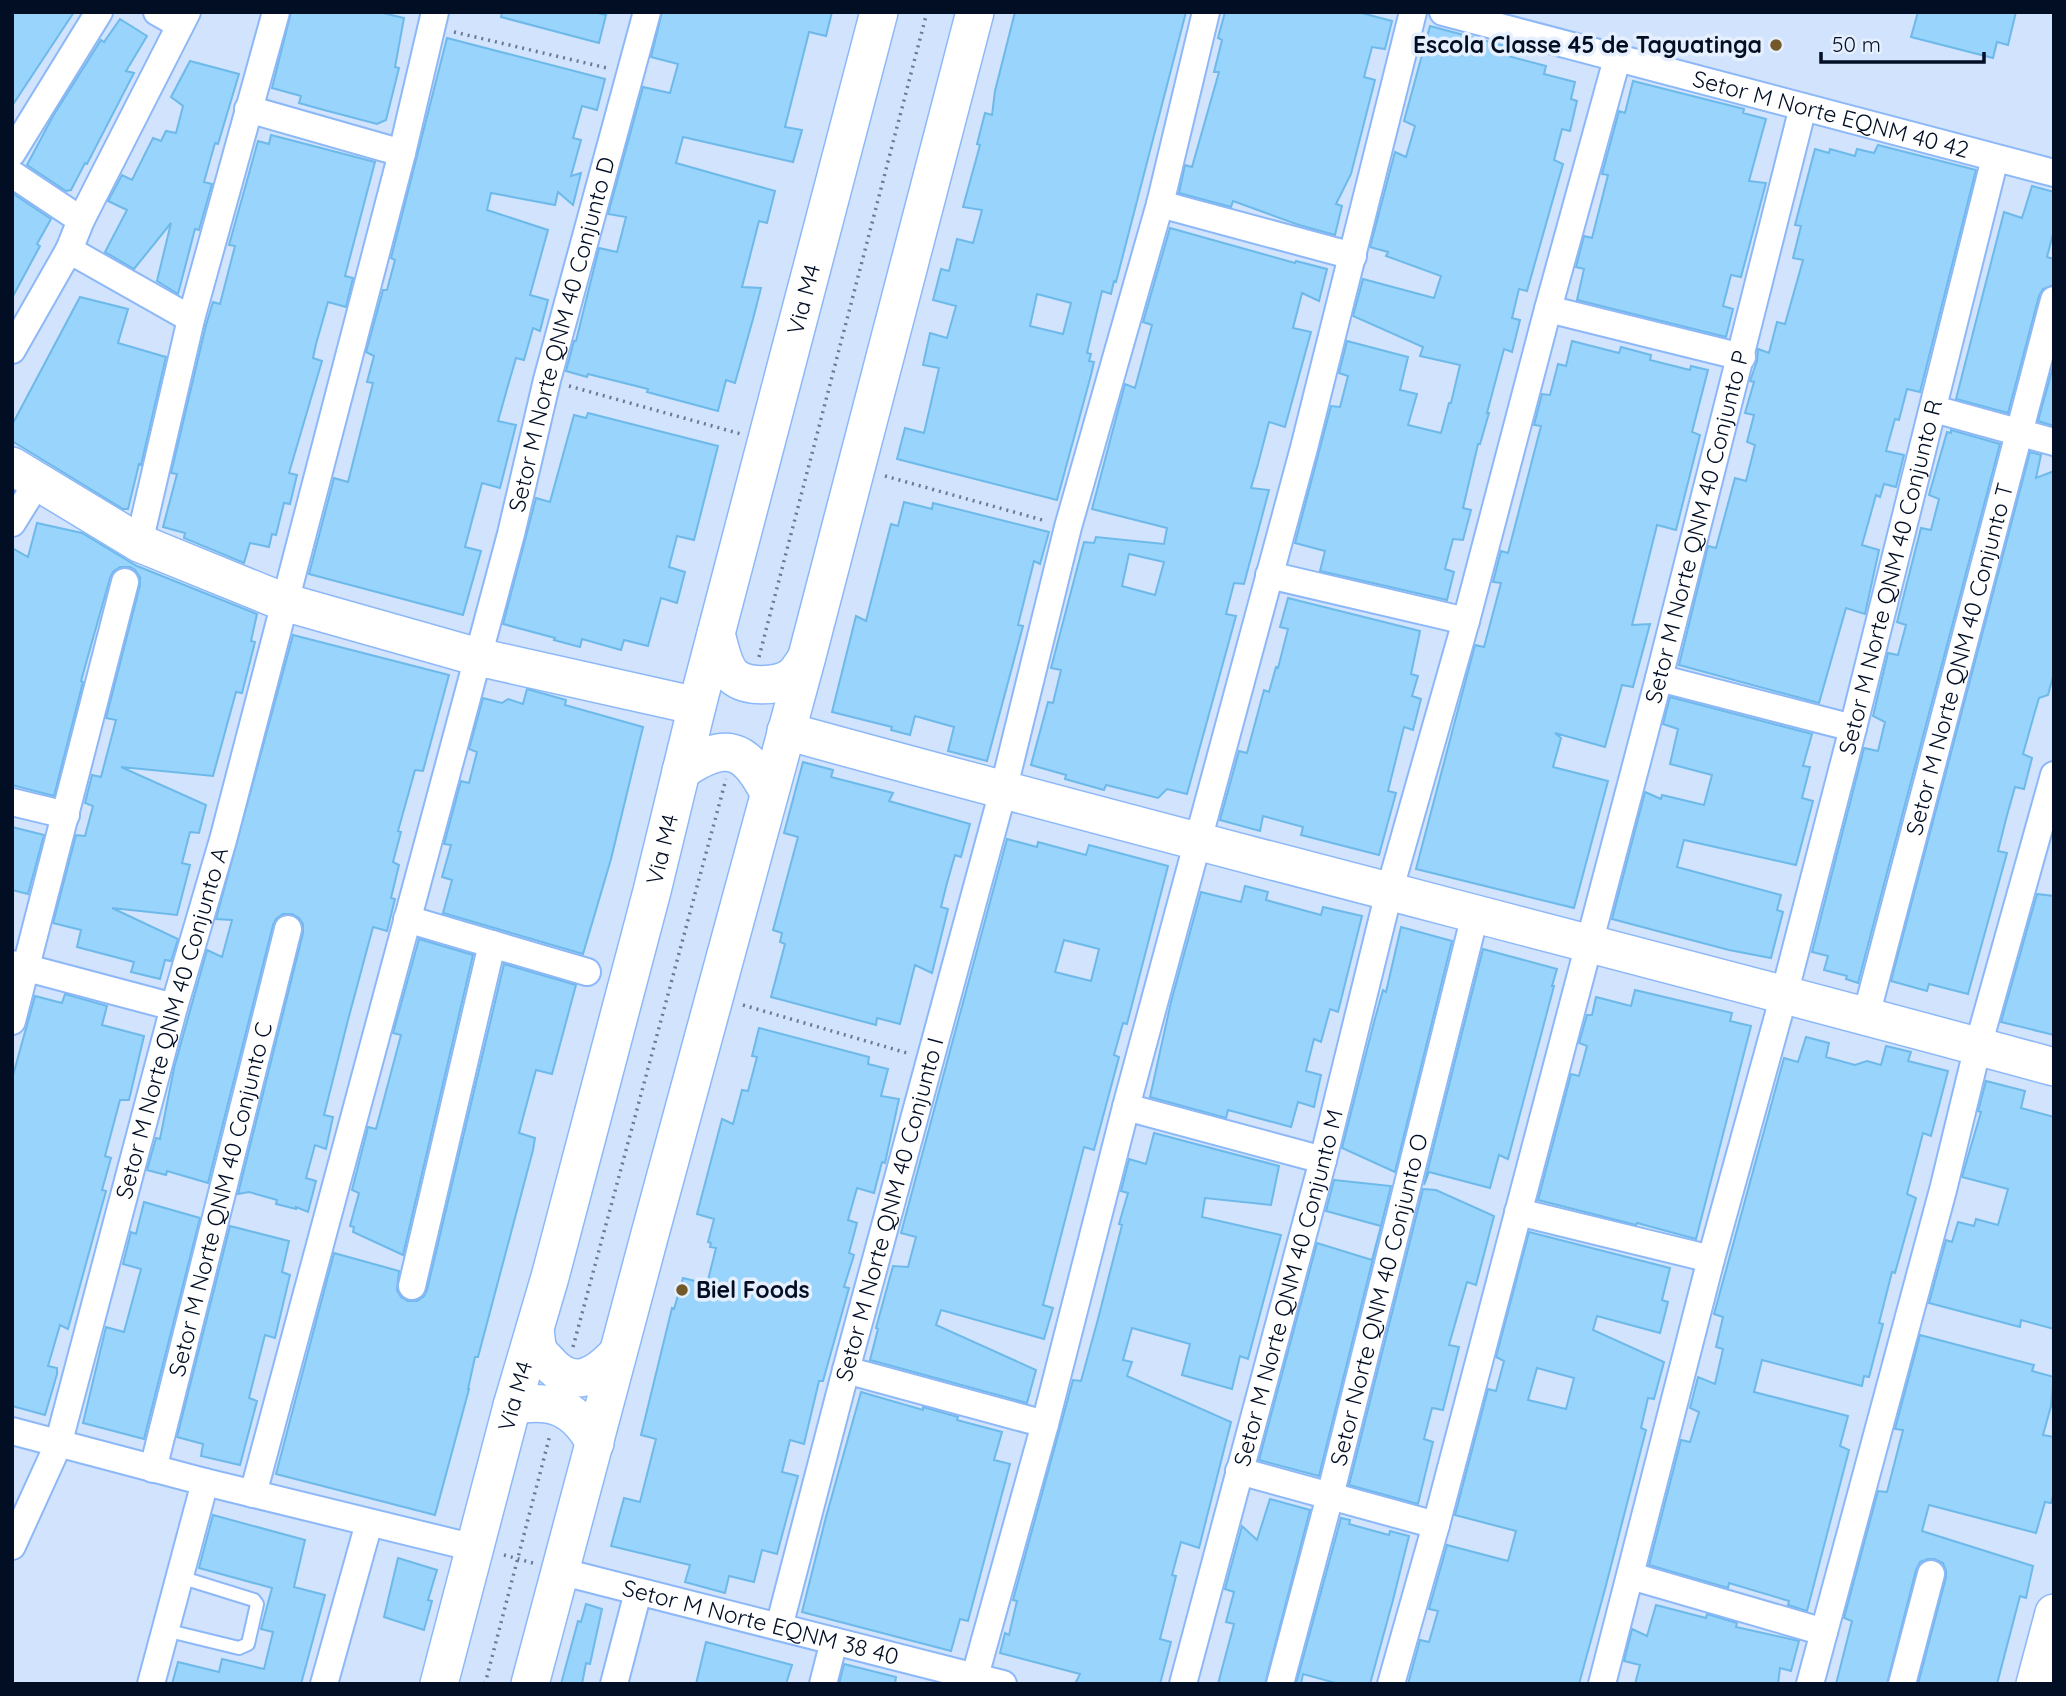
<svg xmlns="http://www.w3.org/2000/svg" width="2066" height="1696" font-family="Quicksand,sans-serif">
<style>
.building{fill:#98d4fb;stroke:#6db9ea;stroke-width:2;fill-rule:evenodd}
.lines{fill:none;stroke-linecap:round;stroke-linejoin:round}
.lane-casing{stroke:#8db8f8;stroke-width:16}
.street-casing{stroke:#8db8f8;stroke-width:30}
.secondary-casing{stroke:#8db8f8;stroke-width:40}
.path{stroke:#6b7a92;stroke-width:3.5;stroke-dasharray:2 5;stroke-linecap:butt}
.lane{stroke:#fff;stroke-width:12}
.street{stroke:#fff;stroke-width:26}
.secondary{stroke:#fff;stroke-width:37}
.poi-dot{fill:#73582a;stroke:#e6effd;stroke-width:2.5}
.labels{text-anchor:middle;stroke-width:7;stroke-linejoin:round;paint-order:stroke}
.poi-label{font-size:23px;font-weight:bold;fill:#020e24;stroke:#e6effd;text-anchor:end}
.street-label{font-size:23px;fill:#020e24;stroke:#e6effd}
</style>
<rect width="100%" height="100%" fill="#d1e3fd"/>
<path class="building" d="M12,12H74L12,106Z
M291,12H379L404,18L395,67L399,68L386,120L377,124L324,110L299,103L301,96L272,88Z
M502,12H594L606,15L599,43L501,17Z
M662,12H832L826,36L809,32L785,127L802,130L793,162L683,137L676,163L775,191L767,223L759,221L742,287L761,288L753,319L735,383L726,380L718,411L647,392L648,389L588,374L587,377L566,371L574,341H576L599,248L617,252L626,217L608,214L643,87L670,93L678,64L651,57Z
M1015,12H1186L1116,282L1114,281L1111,294L1102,291L1087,353L1091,354L1089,361L1094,362L1091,375L1057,500L897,459L905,428L924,433L939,368L923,365L930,333L947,338L956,306L933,300L941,269L949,271L957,239L973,243L982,210L963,207L980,145L977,144L985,113L992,115L995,91ZM1037,294L1071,303L1063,334L1030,326Z
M1225,12H1358L1392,21L1385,49L1372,47L1364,77L1375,80L1351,174L1336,204L1342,206L1335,235L1299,225L1233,201L1231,207L1179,193L1185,165L1192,167L1219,72H1214L1222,40L1218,38Z
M1918,12H2016L2008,45L1997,42L1993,58L1911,37Z
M120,19L147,36L126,71L134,73L87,164L85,163L71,190L66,191L27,165L53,116L101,40L104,42Z
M1430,26L1509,47L1508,56L1546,66L1544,74L1575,82L1571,99L1577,101L1570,131L1562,129L1554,160L1563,164L1527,291L1519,289L1512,318L1520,320L1512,352L1504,349L1487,413H1489L1480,444H1478L1463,508L1471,510L1463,540L1453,539L1445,569L1454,572L1447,600L1320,571L1325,551L1295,543L1331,406L1340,407L1348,376L1339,373L1347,341L1408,357L1400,390L1417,394L1408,425L1441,433L1449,403H1451L1460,365L1420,356L1423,347L1353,316L1363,279L1434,298L1441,276L1386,256L1388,252L1370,247L1395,152L1406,157L1415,126L1404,121Z
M447,38L605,79L597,110L582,106L573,138L581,140L571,176L581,173L573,205L558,192L555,205L491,193L487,210L548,230L530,295L548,300L540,331L533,328L524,360L516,358L509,382L498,421L516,425L500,488L482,483L465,547L481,551L463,615L309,574L334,478L348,482L373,383L367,382L374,356L366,352L383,290H387L395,260L391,258Z
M190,61L239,74L218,144L215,143L204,182L212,184L199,230L195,229L178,294L157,281L171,223L134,269L105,252L127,210L108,201L122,175L132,180L153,138L161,141L166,131L176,133L183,106L171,97Z
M1633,81L1744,109L1743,113L1766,119L1749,181L1766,183L1741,277L1731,275L1723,306L1733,309L1726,337L1577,300L1584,269L1576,267L1584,236L1592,238L1608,175L1602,174L1619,111L1625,113Z
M271,135L375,162L345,276L353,278L346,307L328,302L316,344L313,358L322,361L289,473L297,475L290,504L284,503L276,535L272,534L269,547L250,543L244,563L184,538L185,533L163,527L177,474L171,473L206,325L213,302L220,304L235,246L229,245L258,141L269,144Z
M1878,145L1976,170L1920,392L1907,389L1899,420L1895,419L1886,451L1904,455L1896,487L1884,484L1880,497L1876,495L1862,545L1879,550L1865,614L1846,608L1819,703L1679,665L1708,546L1716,548L1735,478L1746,481L1755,445L1747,442L1754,415L1745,413L1754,382L1750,381L1757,361L1758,349L1769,353L1777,322L1785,324L1803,260L1793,258L1801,226L1795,225L1815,149L1829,153L1830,149L1855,156L1857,149L1874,153Z
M2032,186L2054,192V230L2047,257L2054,259V285L2043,289L2039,296L2008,413L1956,399L2004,212L2022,218Z
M12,193L51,219L37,244L40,246L12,298Z
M1170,228L1295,263L1296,261L1327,269L1319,301L1302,293L1293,328L1311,332L1285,427L1269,422L1258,464L1251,488L1269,490L1244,584L1234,583L1226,614L1236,616L1187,794L1167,789L1158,798L1106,785L1104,790L1065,779L1066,775L1031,765L1048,702L1053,703L1061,670L1051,668L1084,542L1094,543L1096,537L1164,544L1167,528L1092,509L1125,384L1135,388L1152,325L1143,322ZM1129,554L1164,562L1155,595L1122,586Z
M80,297L128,309L118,343L166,357L141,465L139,464L128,509H123L12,441V425Z
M1572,341L1619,353L1621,347L1651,355L1650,360L1690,370L1691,366L1708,370L1692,432L1700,435L1676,530L1657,525L1632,625L1650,624L1633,687L1622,685L1605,747L1555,733L1561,738L1553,767L1608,781L1574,908L1416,869L1475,645L1484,647L1501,583L1493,582L1501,551L1508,553L1541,426L1534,425L1542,394L1550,395L1558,364L1566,366Z
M2054,363V426L2038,421Z
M588,413L718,446L694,540L677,536L669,567L685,572L677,603L661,598L648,646L624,640L621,650L582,639L580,647L554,640L555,638L503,624L536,498L550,502L574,415L586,418Z
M1951,430L2000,444L1858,983L1846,979L1847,976L1824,970L1828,956L1812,952L1864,748L1878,751L1885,722L1873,716L1888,653L1898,655L1906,625L1897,622L1921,528L1931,530L1939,499L1929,495L1947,432L1951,433Z
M2030,452L2041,455L2036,478L2054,471V673L2048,695L2039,698L2034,715L2023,754L2032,758L2024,789L2015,787L2006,819L1998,851L2007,853L1968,994L1929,984L1927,991L1891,981Z
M904,502L932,509L933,503L1049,532L1040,564L1034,561L1018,625L1023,626L987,761L948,751L954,727L915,716L910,735L891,730L892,727L832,712L856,616L866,621L891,524L898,526Z
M37,523L82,533L137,566L257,614L251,641L255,642L242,693L236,692L213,776L121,767L206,805L199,833L190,832L182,863L190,865L177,915L112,908L178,939L171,961L165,960L160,979L131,972L134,962L77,947L81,930L53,923L76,835L85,836L93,806L85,803L92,775L101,777L116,720L106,718L140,585V577L135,570L130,567H120L113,572L110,578L81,681L83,682L54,796L12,785V548L28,557Z
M1288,598L1420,631L1411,674L1418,676L1412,696L1421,699L1413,730L1404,727L1388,791L1396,793L1379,855L1301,835L1303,827L1263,816L1260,831L1220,820L1239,751L1247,753L1264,690L1269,692L1276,667L1278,668L1288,629L1280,627Z
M293,635L449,675L423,771L415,770L398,831L401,832L393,862L399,865L391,898L395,899L387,931L373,927L348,1020L324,1115L333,1117L326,1149L315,1145L306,1178L316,1181L308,1212L296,1207V1209L276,1204L277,1200L249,1192L238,1194L303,933V924L299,918L292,914H283L276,919L273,925L208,1183L167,1171L166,1175L147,1170L156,1138L160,1139L174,1068L207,950L222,957L232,920L216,919Z
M527,689L566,700L565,705L643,727L611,859L583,954L443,913L452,880L442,877L451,845L444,844L461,781L469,783L477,752L469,749L483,698L502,703L508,699L523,704Z
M1670,697L1812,734L1803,766L1810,767L1802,798L1813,801L1796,865L1684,840L1677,867L1781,895L1777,910L1783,912L1771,958L1729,950L1612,919L1645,792L1661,799L1662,795L1704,805L1712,775L1670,764L1678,729L1663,724Z
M803,762L833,770L831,777L893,793L889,801L970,824L961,857L955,855L947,883L941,907L948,909L932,973L915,965L900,1024L877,1018L876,1025L771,997L785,944L780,942L782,933L773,930L798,837L784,833Z
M12,827L44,835L28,894L12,890Z
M1007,839L1037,847L1038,842L1086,855L1089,845L1168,866L1127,1024L1123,1023L1114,1055L1119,1057L1094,1150L1084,1147L1043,1305L1053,1308L1044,1339L941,1310L936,1325L1036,1370L1027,1403L870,1360L878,1329L876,1328L893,1266L908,1267L916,1237L901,1233ZM1064,940L1099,949L1091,981L1055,972Z
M1245,886L1268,892L1266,900L1321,915L1323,907L1362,916L1338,1012L1330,1009L1321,1042L1314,1039L1306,1071L1321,1075L1314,1107L1298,1102L1291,1127L1228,1110L1226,1118L1150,1097L1171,1002L1201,892L1241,902Z
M2037,894L2054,896V1035L2001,1022Z
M1401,927L1452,941L1395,1172L1342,1148L1374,1022L1383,990L1386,992Z
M419,939L473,955L403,1255L353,1232L354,1227L350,1226L359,1193L352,1190L368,1127L376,1129L401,1035L393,1033Z
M1483,949L1557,969L1552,986H1554L1508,1159L1499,1155L1490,1188L1429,1172L1424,1185Z
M504,964L576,985L552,1074L536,1070L524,1114L519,1133L535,1138L533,1150L478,1357H475L468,1389H469L435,1515L276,1474L334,1253L399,1271L397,1290L401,1297L408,1301H417L424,1296L427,1290Z
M1635,990L1732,1013L1730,1021L1751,1026L1696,1239L1637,1223L1636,1225L1538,1200L1571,1074L1579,1076L1587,1046L1579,1043L1587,1015H1592L1596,997L1631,1006Z
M65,994L107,1006L102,1025L144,1036L129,1100H120L105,1156L111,1158L102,1190L106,1191L68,1329L60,1325L48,1366L57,1368V1374L45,1415L12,1406V1079L35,996L62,1003Z
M759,1028L869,1057L868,1064L888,1069L881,1096L899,1099L885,1163L882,1162L874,1193L857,1188L848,1220L857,1223L849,1253L854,1255L844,1287L849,1288L823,1381H819L804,1444L790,1440L782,1472L798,1476L777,1554L762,1550L754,1582L729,1576L725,1593L685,1582L690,1565L611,1546L624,1498L640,1502L656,1439L641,1435L672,1308L674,1309L683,1278L707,1284L716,1248L710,1247L711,1243L708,1242L714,1219L697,1214L722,1119L733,1124L742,1090L748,1091L757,1057L752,1056Z
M1806,1037L1829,1043L1826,1057L1855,1065L1867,1061L1881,1065L1886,1046L1911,1052L1908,1061L1948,1071L1931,1136L1923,1133L1907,1194L1916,1198L1895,1273L1892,1272L1879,1323L1883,1324L1869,1377L1864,1376L1862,1386L1762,1360L1754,1392L1848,1416L1840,1446L1849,1450L1807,1611L1788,1605L1789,1601L1729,1583L1728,1588L1649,1565L1681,1440L1690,1442L1699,1412L1690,1408L1698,1377L1715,1384L1723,1349L1716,1347L1723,1317L1714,1314L1784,1058L1798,1062Z
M1986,1081L2025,1091L2021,1108L2054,1117V1329L2021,1320L2020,1327L1929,1303L1946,1240L1952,1242L1958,1222L1974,1226L1976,1219L1998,1225L2008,1189L1962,1177L1981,1112L1978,1111Z
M1154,1133L1279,1166L1271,1205L1205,1198L1202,1217L1281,1235L1248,1359L1240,1356L1232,1389L1182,1375L1190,1344L1132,1328L1123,1360L1132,1362L1127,1376L1231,1422L1199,1548L1181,1542L1172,1575L1176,1576L1160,1639L1171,1642L1160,1684H1075L1080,1674L1000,1653L1005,1633L1009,1635L1017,1601L1013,1600L1073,1380L1081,1381L1098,1319L1122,1225L1119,1224L1128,1193L1121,1191L1129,1159L1146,1164Z
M1334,1180L1391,1186L1319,1476L1259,1460L1317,1243L1372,1260L1381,1226L1326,1211Z
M1423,1189L1436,1190L1494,1216L1476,1285L1467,1282L1449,1345L1459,1347L1443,1410L1432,1408L1424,1439L1433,1442L1418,1504L1349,1485Z
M144,1202L200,1218L144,1439L83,1423L106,1327L124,1332L141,1269L123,1264L131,1232L136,1234Z
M230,1226L289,1241L282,1272L290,1275L275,1338L265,1335L249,1398L257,1401L240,1465L201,1456L203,1444L177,1437Z
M1529,1232L1670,1268L1662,1300L1668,1302L1660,1333L1597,1316L1593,1330L1664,1362L1654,1399L1648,1398L1641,1428L1646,1430L1605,1589L1579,1684H1408L1420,1640L1429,1642L1438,1611L1429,1609L1447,1545L1508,1561L1516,1531L1455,1515L1488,1389L1496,1391L1504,1361L1496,1357ZM1537,1368L1574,1378L1566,1409L1528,1400Z
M1920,1335L2034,1365L2032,1371L2054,1377L2051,1406L2043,1435L2054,1437V1493L2051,1503L2045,1502L2036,1533L1929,1505L1922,1531L2033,1566L2026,1598L2020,1596L1997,1684H1918L1946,1577V1571L1943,1563L1934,1559H1928L1920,1562L1916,1570L1887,1684H1836L1852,1621L1844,1618L1878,1491L1887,1492L1903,1430L1895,1429Z
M861,1392L923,1410V1407L958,1417L957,1420L1002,1432L994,1460L1010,1464L968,1621L960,1619L951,1651L802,1612L826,1517Z
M1270,1499L1310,1510L1265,1684H1218L1234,1624L1226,1622L1234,1592L1225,1589L1242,1526L1257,1540Z
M213,1515L305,1540L294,1587L325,1595L301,1684H172L178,1662L219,1672L222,1659L264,1669L273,1632L261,1629L272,1588L199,1568Z
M1341,1518L1350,1520L1349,1524L1389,1535L1390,1531L1409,1536L1393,1600L1370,1684H1339L1303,1674L1301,1684H1296Z
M398,1558L437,1570L428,1600L432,1601L424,1630L384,1617Z
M586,1604L602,1609L590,1664L586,1663L582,1684H561L578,1621L581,1622Z
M1656,1605L1706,1618L1707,1614L1737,1623L1736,1627L1799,1641L1791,1671L1780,1668L1778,1684H1635L1640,1665L1624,1661L1632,1629L1647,1636Z
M706,1642L792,1665L786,1684H696Z
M844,1664L896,1677L895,1684H839Z"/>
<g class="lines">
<g class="lane-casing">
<path id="lane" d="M165,1630L239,1648L248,1644L257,1604L254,1600L180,1577"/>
</g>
<g class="street-casing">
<g id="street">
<path d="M157,12L180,25"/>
<path id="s1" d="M1443,12L2054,173"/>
<path d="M248,109L402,153"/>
<path d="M12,153L99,12"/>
<path d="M12,174L81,220"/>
<path d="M1160,204L1353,256"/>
<path d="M69,250L191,319"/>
<path d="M1548,309L1742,357"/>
<path d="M12,350L69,250L81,220L187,12"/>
<path d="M1934,409L2054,442"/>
<path d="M12,523L37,483"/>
<path d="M139,543L191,319L276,12"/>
<path d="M1269,575L1466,621"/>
<path d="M1659,678L1853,728"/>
<path d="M12,802L66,815"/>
<path d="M407,919L587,972"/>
<path d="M12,964L174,1007"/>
<path id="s2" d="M1866,1016L2054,300"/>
<path d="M12,1021L125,582"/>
<path d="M1126,1107L1323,1160"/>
<path d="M1518,1212L1711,1259"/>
<path d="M412,1286L492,944"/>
<path d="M846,1370L1045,1424"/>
<path d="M12,1431L205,1482L475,1548"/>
<path id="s3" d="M153,1469L288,929"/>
<path d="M1239,1471L1436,1525"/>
<path id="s4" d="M253,1494L478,657L511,534L547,380L647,12"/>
<path id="s5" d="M12,1546L58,1445L174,1007L223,840L402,153L435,12"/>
<path id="s6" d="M559,1571L1003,1684"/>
<path d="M1631,1576L1824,1632"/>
<path id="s7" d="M779,1627L846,1370L1003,791L1068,527L1160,204L1206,12"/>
<path d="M975,1676L1045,1424L1126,1107L1304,448L1413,12"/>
<path d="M151,1684L205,1482"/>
<path d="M324,1684L369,1523"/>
<path d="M614,1684L638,1592"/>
<path d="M823,1684L834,1641"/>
<path id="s8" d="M1183,1684L1323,1160L1389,892L1466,621L1548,309L1617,59"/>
<path id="s9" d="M1280,1684L1330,1496L1475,915"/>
<path id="s10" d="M1391,1684L1436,1525L1659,678L1803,107"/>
<path id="s11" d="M1602,1684L1711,1259L1784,995L1853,728L1995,158"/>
<path d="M1810,1684L1943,1190L1978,1046L2054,775"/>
<path d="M1902,1684L1931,1574"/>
</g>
</g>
<g class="secondary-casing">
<g id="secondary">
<path d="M12,466L139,543L284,602L478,657L697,706"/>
<path d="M716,634C720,647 723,667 733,676C747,688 777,687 792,677C797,673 802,665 806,659"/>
<path d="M786,731C1207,847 1632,952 2054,1067"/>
<path d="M681,771C725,741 745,746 769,793"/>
<path d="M535,1329C536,1336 536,1345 539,1351C541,1356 547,1360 550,1364C574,1390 596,1376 616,1355"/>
<path d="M512,1406C552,1398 575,1407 595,1443"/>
<path id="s12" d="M439,1684L512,1406L550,1277L652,891L697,706L879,12"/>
<path d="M530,1684C619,1342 714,1001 806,660C864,444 917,228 975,12"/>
<path d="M2035,1684L2054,1613"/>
</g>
</g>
<path class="path" d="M454,32L607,68
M569,386L741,434
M885,476L1046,521
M759,657L927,12
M743,1005L907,1053
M573,1347L726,779
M504,1555L533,1563
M485,1684L550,1435"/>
<use href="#lane" class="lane"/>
<use href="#street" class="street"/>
<use href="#secondary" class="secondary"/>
</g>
<g class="poi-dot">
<circle cx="1776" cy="45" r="7"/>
<circle cx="682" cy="1290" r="7"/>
</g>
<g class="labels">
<g class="poi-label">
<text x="1762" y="53">Escola Classe 45 de Taguatinga</text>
<text x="696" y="1298" text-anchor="start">Biel Foods</text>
</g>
<g class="street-label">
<text dy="8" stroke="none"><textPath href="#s1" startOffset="401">Setor M Norte EQNM 40 42</textPath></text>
<text dy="8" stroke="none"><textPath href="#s12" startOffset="1432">Via M4</textPath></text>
<text dy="8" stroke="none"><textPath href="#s4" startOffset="1200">Setor M Norte QNM 40 Conjunto D</textPath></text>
<text dy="8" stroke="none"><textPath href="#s10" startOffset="1197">Setor M Norte QNM 40 Conjunto P</textPath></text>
<text dy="8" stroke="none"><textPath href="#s11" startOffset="1144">Setor M Norte QNM 40 Conjunto R</textPath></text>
<text dy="8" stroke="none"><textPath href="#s2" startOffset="369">Setor M Norte QNM 40 Conjunto T</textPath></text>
<text dy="8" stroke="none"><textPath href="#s12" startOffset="864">Via M4</textPath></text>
<text dy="8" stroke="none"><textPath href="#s5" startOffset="548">Setor M Norte QNM 40 Conjunto A</textPath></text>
<text dy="8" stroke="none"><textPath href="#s3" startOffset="278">Setor M Norte QNM 40 Conjunto C</textPath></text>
<text dy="8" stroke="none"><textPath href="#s7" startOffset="432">Setor M Norte QNM 40 Conjunto I</textPath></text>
<text dy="8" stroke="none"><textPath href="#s8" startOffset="410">Setor M Norte QNM 40 Conjunto M</textPath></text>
<text dy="8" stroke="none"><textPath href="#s9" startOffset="397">Setor Norte QNM 40 Conjunto O</textPath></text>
<text dy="8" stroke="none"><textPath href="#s12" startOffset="298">Via M4</textPath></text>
<text dy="8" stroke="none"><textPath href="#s6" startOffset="208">Setor M Norte EQNM 38 40</textPath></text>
</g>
</g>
<rect width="2066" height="1696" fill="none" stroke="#020e24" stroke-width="28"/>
<path d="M1821 52v10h163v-10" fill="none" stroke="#020e24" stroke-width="3.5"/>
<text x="1832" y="52" font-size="21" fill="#020e24" stroke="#e6effd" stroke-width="5" paint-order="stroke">50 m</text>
</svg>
